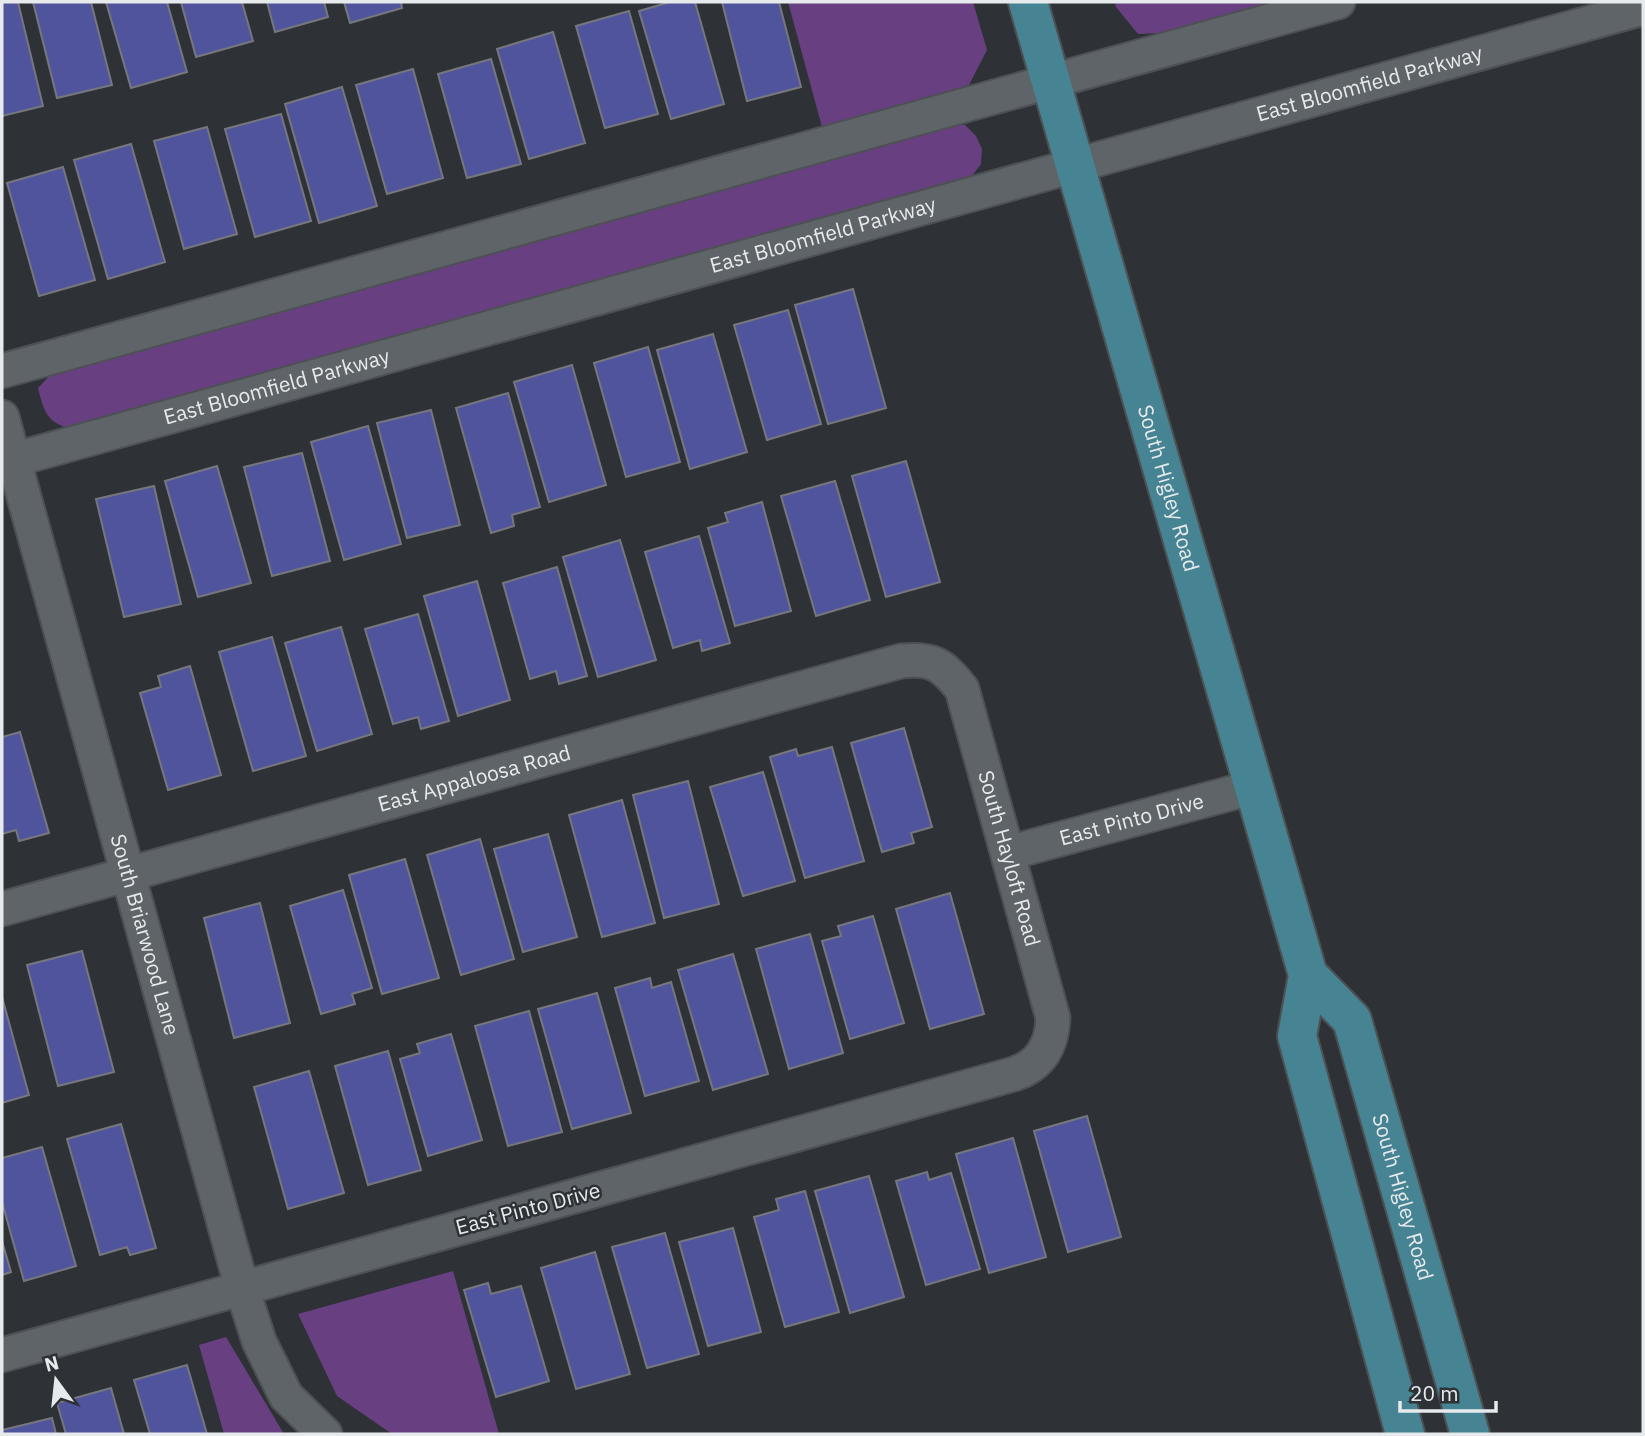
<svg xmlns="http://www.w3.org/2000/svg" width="1645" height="1436" font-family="'IBM Plex Sans',sans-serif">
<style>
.green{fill:#684081}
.building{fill:#50549c;stroke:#76777d;stroke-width:2}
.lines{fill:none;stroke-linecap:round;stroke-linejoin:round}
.minor-casing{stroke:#4d5054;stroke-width:37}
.major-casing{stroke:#4d5054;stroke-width:42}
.minor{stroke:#5f6468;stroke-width:33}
.major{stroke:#478493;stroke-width:38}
.labels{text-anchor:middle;stroke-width:5;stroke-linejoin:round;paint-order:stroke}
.street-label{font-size:21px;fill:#e7eaec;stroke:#2e3236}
</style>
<rect width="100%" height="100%" fill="#2e3236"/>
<path class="green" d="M788,2H973L987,50L969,85L822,127Z
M1115,2H1278L1162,33L1138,34L1116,7Z
M948,124L965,125L976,136L982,149L981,164L967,182L72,429C47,423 44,412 38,388L55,370Z
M453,1271L499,1434H392L337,1396L298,1314Z
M226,1337L284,1434H224L199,1345Z"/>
<path class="building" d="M2,2H18L43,106L2,116Z
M33,2H91L112,85L57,98Z
M106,2H167L187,72L131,88Z
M181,2H242L253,41L196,57Z
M267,2H324L328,17L275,32Z
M344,2H401L402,8L350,23Z
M670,2H695L724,104L671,119L639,11Z
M722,2H779L801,87L747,101Z
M629,11L658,114L605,128L576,26Z
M553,32L585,143L529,159L497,49Z
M491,59L521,164L467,178L438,74Z
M413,69L443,178L387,194L356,85Z
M342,87L377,206L319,223L285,104Z
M281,114L311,221L255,237L225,129Z
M207,127L237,234L184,249L154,141Z
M131,144L165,262L108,279L74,160Z
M63,167L95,280L39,296L7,183Z
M853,289L886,408L828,424L795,305Z
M788,310L821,424L767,440L734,325Z
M713,334L747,452L690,469L657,350Z
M648,347L680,462L626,477L594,363Z
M572,365L606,485L549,502L514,382Z
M508,393L540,507L512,515L514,526L491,533L456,408Z
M431,410L460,525L407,538L377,423Z
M368,426L401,544L344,560L311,442Z
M302,453L330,561L272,576L244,467Z
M906,461L940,582L886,597L852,476Z
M217,466L251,583L198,597L165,481Z
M835,481L870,600L816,616L781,496Z
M154,486L181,604L124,617L96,499Z
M762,502L791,611L735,626L708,528L728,522L725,513Z
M699,536L730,643L702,651L700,640L673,648L645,552Z
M620,540L656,660L598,677L563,557Z
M557,567L587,676L559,684L556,671L530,679L503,583Z
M477,581L510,700L458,716L424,596Z
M418,614L449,721L421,729L418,717L393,724L365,629Z
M341,627L372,734L317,751L285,643Z
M272,637L306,756L253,771L219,652Z
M190,666L221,775L168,790L140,693L161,687L158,676Z
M904,728L932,827L911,833L914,843L882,852L851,743Z
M20,732L49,833L19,841L16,830L2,834V737Z
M832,747L864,861L805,878L770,757L796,749L798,756Z
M763,772L795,881L743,896L710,787Z
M688,781L719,904L664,918L633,795Z
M622,800L655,923L602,937L569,815Z
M548,834L577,937L523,952L494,849Z
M480,839L514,959L461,975L427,855Z
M405,859L439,978L382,994L349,875Z
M343,890L372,988L352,994L355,1004L321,1014L290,906Z
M950,893L984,1014L930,1029L896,909Z
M260,903L290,1023L234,1038L204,918Z
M873,916L904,1023L850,1039L822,941L841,936L838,926Z
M810,934L843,1053L789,1069L756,949Z
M82,951L114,1072L58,1086L27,965Z
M733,954L768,1074L713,1090L678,970Z
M650,978L652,988L671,982L699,1081L645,1096L615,988Z
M597,993L631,1113L572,1129L538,1009Z
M2,997L29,1095L2,1103Z
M529,1011L562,1132L508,1146L475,1026Z
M451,1034L482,1140L428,1156L400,1059L420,1053L417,1044Z
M388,1051L421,1170L368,1185L335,1066Z
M309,1071L344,1193L288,1209L254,1087Z
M1087,1116L1121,1237L1068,1252L1034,1131Z
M121,1124L156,1248L130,1255L127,1247L100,1255L67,1139Z
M1013,1138L1046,1257L989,1273L956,1154Z
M42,1147L76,1266L24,1281L2,1202V1158Z
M927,1172L929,1180L951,1173L980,1269L926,1285L896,1181Z
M869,1176L904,1297L850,1313L815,1191Z
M805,1191L839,1312L785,1327L754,1217L779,1210L776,1199Z
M733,1228L761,1332L708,1346L679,1242Z
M665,1233L699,1354L647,1368L612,1247Z
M2,1241L11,1272L2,1275Z
M595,1252L630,1374L576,1389L541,1268Z
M488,1283L491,1294L521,1286L549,1381L496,1397L464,1290Z
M187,1365L207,1434H150L134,1380Z
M111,1388L124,1434H66L57,1403Z
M52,1418L56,1434H2V1430Z"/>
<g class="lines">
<g class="minor-casing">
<g id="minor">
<path d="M2,371L1338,2"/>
<path id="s1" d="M2,417L242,1288L259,1341L286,1396L325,1434"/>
<path id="s2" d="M2,463L1643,8"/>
<path id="s3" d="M1008,853L1254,787"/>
<path id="s4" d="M2,909L901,661C933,658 942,664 962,689L1053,1018C1052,1045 1041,1065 1014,1074L2,1355"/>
</g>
</g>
<g class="major-casing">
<g id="major">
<path id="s5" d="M1028,2L1308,975L1297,1036L1405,1434"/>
<path id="s6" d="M1308,975L1352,1020L1470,1434"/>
</g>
</g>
<use href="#minor" class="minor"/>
<use href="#major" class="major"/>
</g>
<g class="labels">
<g class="street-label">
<text dy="7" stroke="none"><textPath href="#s2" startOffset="1419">East Bloomfield Parkway</textPath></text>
<text dy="7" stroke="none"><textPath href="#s2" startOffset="852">East Bloomfield Parkway</textPath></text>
<text dy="7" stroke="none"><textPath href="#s2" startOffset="285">East Bloomfield Parkway</textPath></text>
<text dy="7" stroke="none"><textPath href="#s5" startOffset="506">South Higley Road</textPath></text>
<text dy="7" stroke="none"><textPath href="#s4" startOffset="490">East Appaloosa Road</textPath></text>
<text dy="7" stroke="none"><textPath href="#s3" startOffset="128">East Pinto Drive</textPath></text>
<text dy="7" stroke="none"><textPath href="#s4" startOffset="1180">South Hayloft Road</textPath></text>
<text dy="7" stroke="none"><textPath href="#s1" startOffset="537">South Briarwood Lane</textPath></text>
<text dy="7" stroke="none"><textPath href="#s6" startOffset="247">South Higley Road</textPath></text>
<text transform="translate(528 1209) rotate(-15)" y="7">East Pinto Drive</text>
</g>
</g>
<rect width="1645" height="1436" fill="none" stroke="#e7eaec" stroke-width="7"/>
<g transform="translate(56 1380) rotate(345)" stroke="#2e3236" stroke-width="5" paint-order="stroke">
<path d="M0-5L12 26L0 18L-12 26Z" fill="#e7eaec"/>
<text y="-10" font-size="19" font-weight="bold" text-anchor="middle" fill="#e7eaec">N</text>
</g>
<path d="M1400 1401v10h96v-10" fill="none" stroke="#e7eaec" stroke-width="3.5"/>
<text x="1410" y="1401" font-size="21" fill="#e7eaec" stroke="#2e3236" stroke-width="5" paint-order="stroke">20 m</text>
</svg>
